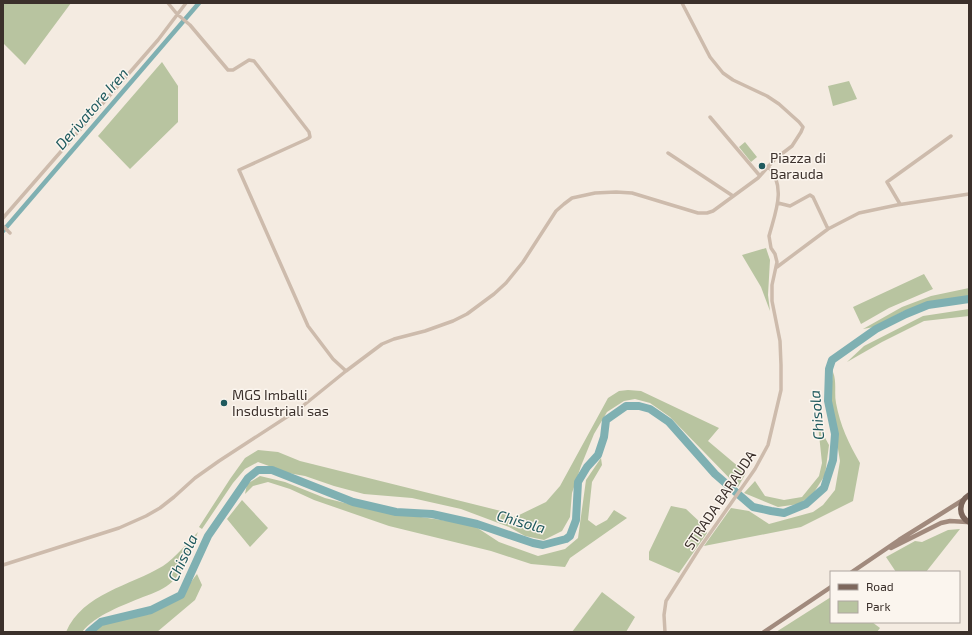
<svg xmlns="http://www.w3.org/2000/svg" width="972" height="635" font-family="'Exo 2',sans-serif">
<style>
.green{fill:#b8c4a0}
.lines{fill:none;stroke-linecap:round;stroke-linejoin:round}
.canal{stroke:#7fb0b2;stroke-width:4.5}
.river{stroke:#7fb0b2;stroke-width:8}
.minor{stroke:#cdbbac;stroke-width:3.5}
.secondary{stroke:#a18a7d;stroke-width:4.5}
.primary{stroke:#7d675c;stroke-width:5.5}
.poi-dot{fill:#1f5a5e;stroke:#fbf5ee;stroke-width:1.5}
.labels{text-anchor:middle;stroke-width:3;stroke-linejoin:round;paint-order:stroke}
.poi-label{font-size:14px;fill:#3b302b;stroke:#fbf5ee;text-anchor:start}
.street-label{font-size:14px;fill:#3b302b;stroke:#fbf5ee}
.water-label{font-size:15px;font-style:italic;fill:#1f5a5e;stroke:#fbf5ee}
</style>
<rect width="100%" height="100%" fill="#f4ebe1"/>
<path class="green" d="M3,3H71L25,65L3,43Z
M162,62L178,86V122L130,169L98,136Z
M849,81L857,99L833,106L828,86Z
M745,142L757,157L751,162L739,147Z
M766,248L770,260L768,295L770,311L761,287L742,255Z
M924,274L933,289L889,308L861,324L853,307Z
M969,288V296L932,301L904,311L874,327L863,329L902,307L931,296Z
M969,309V316L924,321L882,342L847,362L864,346L923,316Z
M833,372C837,382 834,393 836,403C840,425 849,444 860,463L853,501L801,527L704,546L731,508L749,511L769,524L813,512L823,505L835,490L840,461L830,401Z
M628,390L641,391L719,428L708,441L746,473L738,487L670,417L650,403L635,399L624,401L607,412L594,434L581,466L572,493L570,517L562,531L544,540L525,536L509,527L461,509L412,498L364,494L334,486L305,476L288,473L258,462L245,469L233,483L202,529L199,527L230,479L245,458L258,450L278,452L300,461L505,512L515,517L546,502L560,486L608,398L619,391Z
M818,425L829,445L825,475L813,494L799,504L778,507L744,493L755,481L765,496L784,500L802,497L819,476L822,463Z
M601,458L602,465L592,482L588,520L596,526L607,520L614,510L627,518L570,558L565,567L531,564L491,551L389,526L314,500L290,489L268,482L253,486L245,494L247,484L260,476L285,482L325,498L373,510L455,522L476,527L499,542L538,556L565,549L578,538L586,480Z
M242,500L268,528L250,547L227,519Z
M671,506L686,509L702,524L707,533L679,573L649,560V552Z
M960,529L926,572H896L886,557L915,541L922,542L948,530Z
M198,532C191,548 186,568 173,581C165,589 154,593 143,597C124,605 95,615 82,632H66C83,593 130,586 163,566C176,557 187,543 198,532Z
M197,574L202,585L195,600L157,632H89L101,622L150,614L181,595Z
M602,592L635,617L626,632H572Z
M831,597V622H872L880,628L877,632H776Z"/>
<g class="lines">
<path class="canal" d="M3,231L199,3"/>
<path class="river" d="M89,632L101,622L151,610L181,595L208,536L248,478L258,470H272L353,502L396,512L432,514L477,524L533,543L543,545L566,539L570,536L576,520L578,482L587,467L598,455L604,437L606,420L626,406H639L650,409L669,422L715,474L753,507L771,511L784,513L806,504L824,488L833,460L835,434L828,401L829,369L832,360L876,329L906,314L928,305L969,299"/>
<path class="minor" d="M168,3L177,14L190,25L228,70H233L249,60L254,61L309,132L310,137L307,139L239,170L308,326L333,359L346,371
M710,117L760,176
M668,153L733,196
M778,203L790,206L810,195L813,197L828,229
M900,204L887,182L951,136
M3,218L158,40L186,3
M3,226L10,233
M777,267L828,229L859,213L897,205L969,194
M3,565L119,528L146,516L160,508L174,497L195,478L219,461L299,409L346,371L382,344L394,339L425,331L453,321L467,314L494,294L506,283L523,262L556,211L564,204L572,198L595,193L616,192L632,193L698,213H707L713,211L758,178L775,159L792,146L801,132L803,127L799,122L779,104L767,96L733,80L723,73L710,57L682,3
M665,632L664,615L666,601L699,549L755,469L768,445L781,390V365L780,341L772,301V285L777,262L775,254L771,248L769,236C775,213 787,187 768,166"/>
<path class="secondary" d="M891,548L941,523L950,521L967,522
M852,572L899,540L963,500
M764,632L831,587"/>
<path class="primary" d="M969,495C958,502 958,516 969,522"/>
</g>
<g class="poi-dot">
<circle cx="762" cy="166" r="4"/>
<circle cx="224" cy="403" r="4"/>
</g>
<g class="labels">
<g class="poi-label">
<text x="770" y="163">Piazza di<tspan x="770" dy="16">Barauda</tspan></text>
<text x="232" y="400">MGS Imballi<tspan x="232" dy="16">Insdustriali sas</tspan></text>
</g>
<g class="street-label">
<text transform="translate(720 500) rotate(-56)" y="5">STRADA BARAUDA</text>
</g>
<g class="water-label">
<text transform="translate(92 109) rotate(-49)" y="5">Derivatore Iren</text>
<text transform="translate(817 415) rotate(-95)" y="5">Chisola</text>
<text transform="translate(521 522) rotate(16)" y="5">Chisola</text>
<text transform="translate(183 558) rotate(-65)" y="5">Chisola</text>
</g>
</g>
<rect width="972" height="635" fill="none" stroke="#3b302b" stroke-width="8"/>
<rect x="830" y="571" width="130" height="52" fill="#fbf5ee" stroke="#aea6a0"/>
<rect x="838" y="584" width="20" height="6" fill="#7d675c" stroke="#aea6a0"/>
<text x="866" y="591" font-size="12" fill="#3b302b">Road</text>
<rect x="838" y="601" width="20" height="12" fill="#b8c4a0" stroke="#aea6a0"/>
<text x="866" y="611" font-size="12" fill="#3b302b">Park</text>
</svg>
